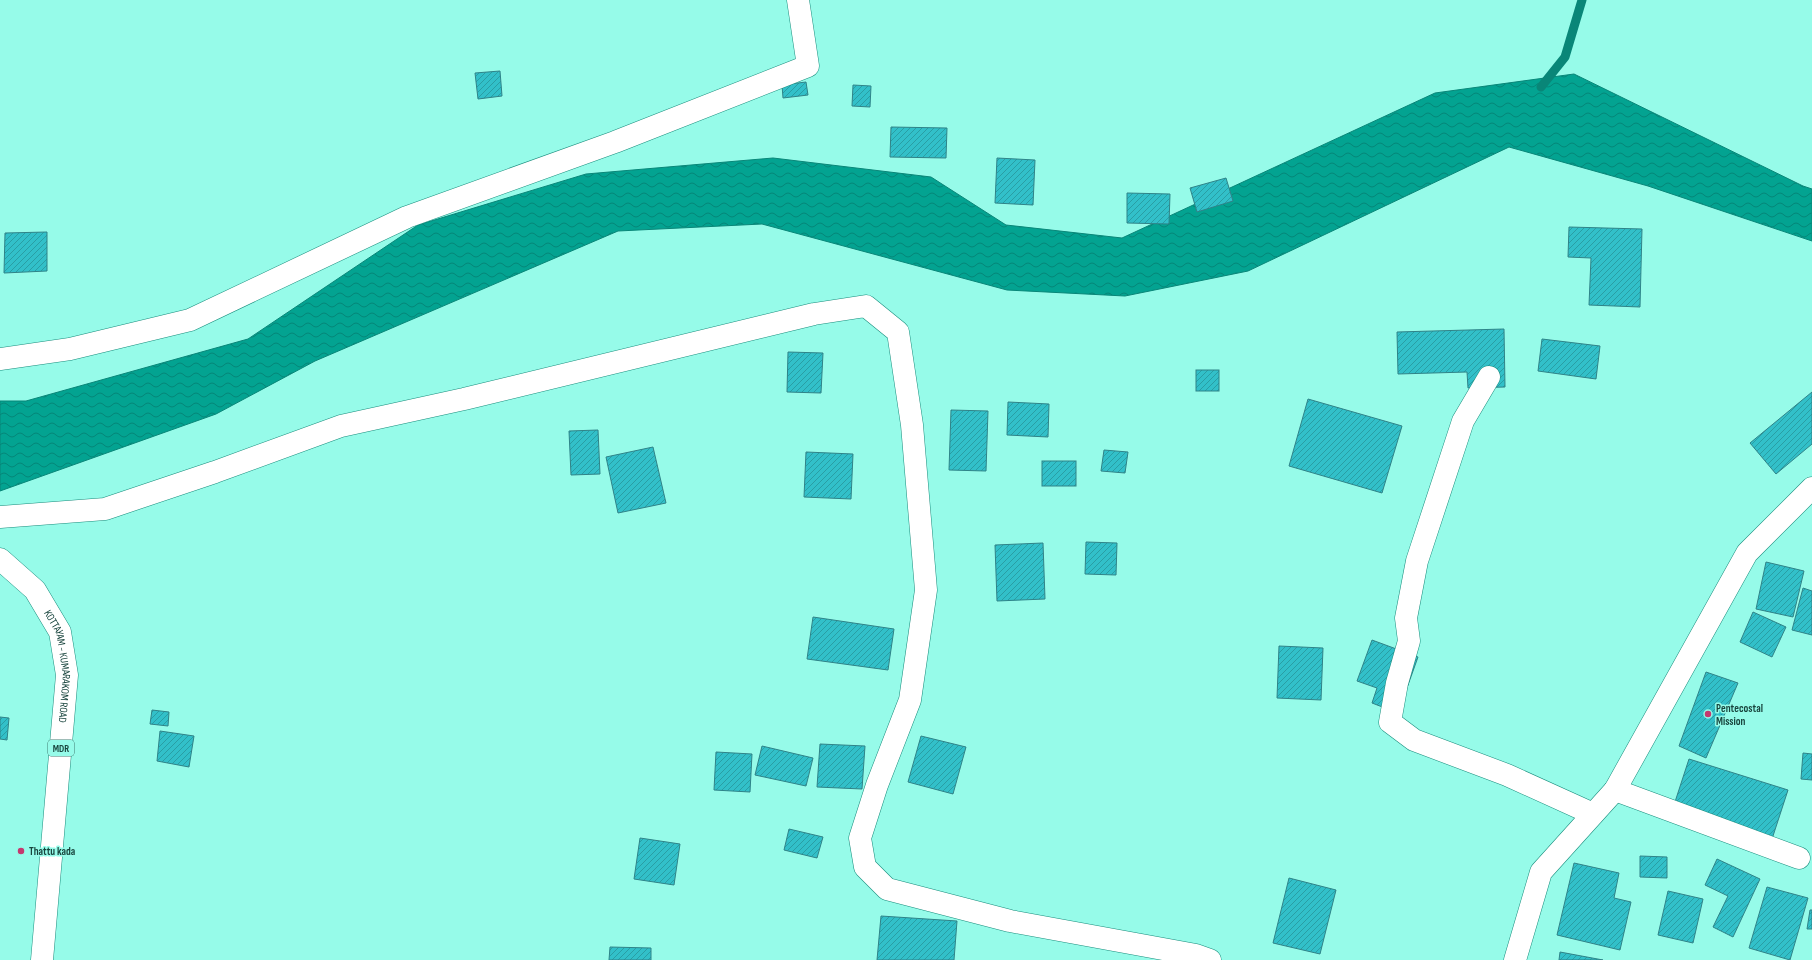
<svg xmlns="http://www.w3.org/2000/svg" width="1812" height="960" viewBox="0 0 1812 960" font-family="'Sofia Sans Condensed',sans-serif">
<defs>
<pattern id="water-waves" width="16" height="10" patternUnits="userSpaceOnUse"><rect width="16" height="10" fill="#03a391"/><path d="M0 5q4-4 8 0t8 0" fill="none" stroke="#048678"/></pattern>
<pattern id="building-hatch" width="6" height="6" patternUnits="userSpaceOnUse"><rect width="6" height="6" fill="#32c0c9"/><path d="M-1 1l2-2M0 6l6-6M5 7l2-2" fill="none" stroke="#299ea4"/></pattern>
</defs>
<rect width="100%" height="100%" fill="#96fbe9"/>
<polygon fill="url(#water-waves)" stroke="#098678" points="1574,74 1803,186 1812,189 1812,241 1648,186 1509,147 1248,271 1125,296 1007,290 762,224 618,231 315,361 216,414 0,491 0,401 26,401 248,339 418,225 586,174 773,158 931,177 1006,225 1122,238 1435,93"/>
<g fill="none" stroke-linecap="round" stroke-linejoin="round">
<polyline stroke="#098678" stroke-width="9" points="1541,87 1565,57 1582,0"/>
</g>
<g fill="url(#building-hatch)" stroke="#2f8388">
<polygon points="500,71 502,96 478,99 475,73"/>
<polygon points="806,82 808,95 783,98 782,85"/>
<polygon points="853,85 871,86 870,107 852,106"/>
<polygon points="891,127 947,128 946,158 890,157"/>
<polygon points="997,158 1035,160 1033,205 995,203"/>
<polygon points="1226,178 1233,201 1197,212 1190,188"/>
<polygon points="1127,193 1170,194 1169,224 1127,223"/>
<polygon points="1569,227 1642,229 1640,307 1589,305 1591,258 1568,257"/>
<polygon points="47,232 47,271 4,273 5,233"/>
<polygon points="1504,329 1505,387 1468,388 1467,372 1398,374 1397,332"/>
<polygon points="1542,339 1600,346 1596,379 1538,371"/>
<polygon points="788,352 823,353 821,393 787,392"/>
<rect x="1196" y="370" width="23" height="21"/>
<polygon points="1812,392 1812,444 1776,474 1750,443"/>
<polygon points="1308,399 1402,426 1382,493 1289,466"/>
<polygon points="1008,402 1049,404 1048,437 1007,435"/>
<polygon points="951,410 988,411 986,471 949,470"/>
<polygon points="598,430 600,474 571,475 569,431"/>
<polygon points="653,447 666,503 618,513 606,457"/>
<polygon points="1104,450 1128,452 1125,473 1101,471"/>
<polygon points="806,452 853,454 851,499 804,497"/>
<rect x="1042" y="461" width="34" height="25"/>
<polygon points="1086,542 1117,543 1116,575 1085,574"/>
<polygon points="1043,543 1045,599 997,601 995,545"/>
<polygon points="1766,562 1804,571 1793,617 1756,609"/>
<polygon points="1803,588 1812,591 1812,635 1792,630"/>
<polygon points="1753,612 1786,627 1772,657 1740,642"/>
<polygon points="813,617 894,629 888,670 807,659"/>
<polygon points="1372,640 1418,657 1398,713 1372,703 1377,688 1357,681"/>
<polygon points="1279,646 1323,648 1321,700 1277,698"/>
<polygon points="1706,672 1738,683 1706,758 1679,746"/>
<polygon points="152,710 169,712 168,726 150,724"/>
<polygon points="0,717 9,718 7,740 0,739"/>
<polygon points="160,731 194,736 189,767 157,761"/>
<polygon points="921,736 966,747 953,794 908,782"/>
<polygon points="820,744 865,746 862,789 817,787"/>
<polygon points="762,746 813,758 806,786 755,775"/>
<polygon points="716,752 752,754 750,792 714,790"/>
<polygon points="1803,753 1812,754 1812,780 1801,779"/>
<polygon points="1689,759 1788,790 1772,839 1673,808"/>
<polygon points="789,829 823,837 817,858 784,850"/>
<polygon points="640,838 680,844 674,885 634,879"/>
<polygon points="1640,856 1667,857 1667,878 1640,877"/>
<polygon points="1717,859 1760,879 1733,937 1713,927 1728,896 1705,885"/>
<polygon points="1574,863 1619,873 1614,898 1631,902 1620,950 1557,935"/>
<polygon points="1289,878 1336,890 1320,954 1273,943"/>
<polygon points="1767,887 1808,898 1790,960 1749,948"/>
<polygon points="1668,891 1703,899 1693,943 1658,935"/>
<polygon points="1810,910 1812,910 1812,929 1807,929"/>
<polygon points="881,916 957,921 954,960 877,960"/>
<polygon points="610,947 651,948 651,960 609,960"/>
<polygon points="1560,952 1603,960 1559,960"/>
</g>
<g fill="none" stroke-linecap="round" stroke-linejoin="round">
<g stroke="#198d7d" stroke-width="23">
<g id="minor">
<polyline points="0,359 70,349 190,320 407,217 615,142 808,66 798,0"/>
<polyline points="1489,377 1463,421 1417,561 1406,618 1409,641 1397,683 1390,722 1414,740 1507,775 1593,814"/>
<polyline points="0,517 105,509 215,472 341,426 464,399 814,314 866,306 898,332 912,425 926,590 910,700 877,785 860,838 865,867 887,889 1010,921 1196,955 1210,960"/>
<polyline points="1615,790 1799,858"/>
<polyline points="1515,960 1541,872 1615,790 1747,553 1812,488"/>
</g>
</g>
<g stroke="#198d7d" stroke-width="23">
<g id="major">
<path id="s1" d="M0 559 35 590 60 632 67 675 42 960"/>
</g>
</g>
<use href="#minor" stroke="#fff" stroke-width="22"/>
<use href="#major" stroke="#fff" stroke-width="22"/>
</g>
<g fill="#c4396f" stroke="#96fbe9" stroke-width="1.5">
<circle cx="1708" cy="714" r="4"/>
<circle cx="21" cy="851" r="4"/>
</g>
<g text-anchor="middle" stroke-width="3" stroke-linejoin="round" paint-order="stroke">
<rect fill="#96fbe9" stroke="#3e7b71" stroke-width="1" x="48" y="740" width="26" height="16" rx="3"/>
<g font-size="10" font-weight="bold" fill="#18443d">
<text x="61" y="752">MDR</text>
</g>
<g font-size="11" fill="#18443d" stroke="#96fbe9">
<text dy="4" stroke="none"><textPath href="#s1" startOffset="129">KOTTAYAM - KUMARAKOM ROAD</textPath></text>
</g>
<g font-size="11" font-weight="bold" fill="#18443d" stroke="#96fbe9" text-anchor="start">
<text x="1716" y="712">Pentecostal<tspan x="1716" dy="13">Mission</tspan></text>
<text x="29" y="855">Thattu kada</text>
</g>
</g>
</svg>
